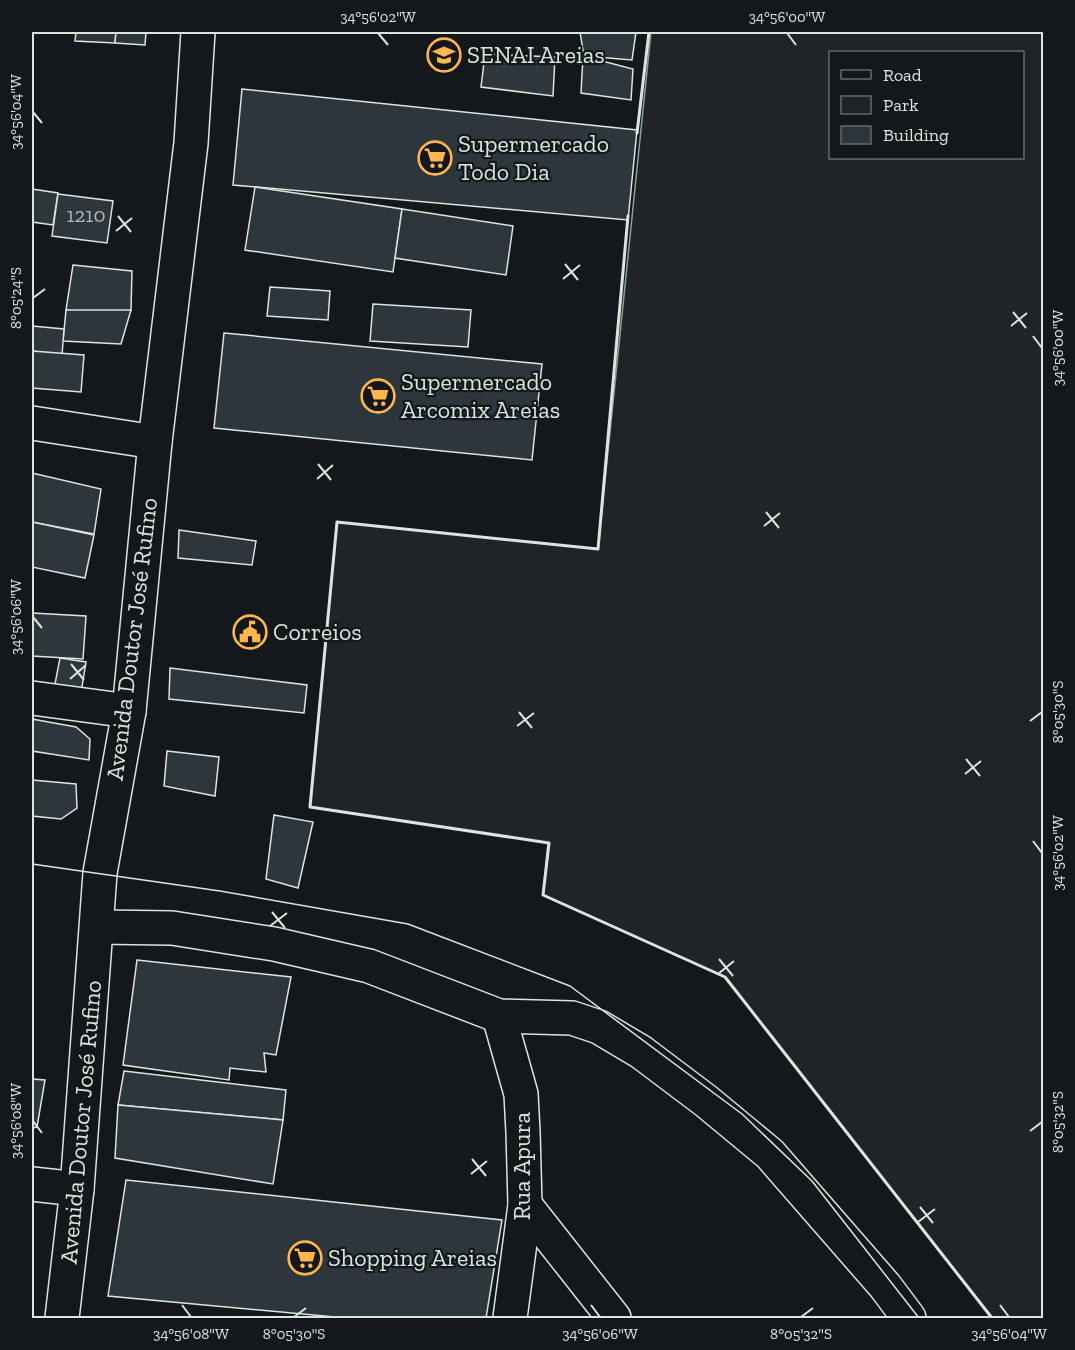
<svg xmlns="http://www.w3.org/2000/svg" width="1075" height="1350" viewBox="0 0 1075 1350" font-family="'Zilla Slab',serif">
<rect width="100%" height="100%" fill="#14181c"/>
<path fill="#202428" stroke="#939e99" stroke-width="1.5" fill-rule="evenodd" d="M651 32H1043V1318H992L725 977 543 895 548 843 310 807 337 522 598 549ZM830 52H1022V158H830Z"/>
<g fill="#2c363c" stroke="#d8e6dc" stroke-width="1.5">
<polygon points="76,32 116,32 115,43 75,41"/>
<polygon points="116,32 146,32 145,45 115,43"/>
<polygon points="580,32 636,32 632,60 584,56"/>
<polygon points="485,54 555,57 553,96 481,87"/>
<polygon points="583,56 633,69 631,100 581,93"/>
<polygon points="242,89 637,130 628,220 233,185"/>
<polygon points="255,187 402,209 393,272 245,250"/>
<polygon points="32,189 58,193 53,225 32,222"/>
<polygon points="58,194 113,201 107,243 52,236"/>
<polygon points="402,209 513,226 506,275 395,258"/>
<polygon points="73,265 132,271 131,310 114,317 66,310"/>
<polygon points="270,287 330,291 328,320 267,316"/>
<polygon points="373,304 471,310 468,347 370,341"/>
<polygon points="66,310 131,310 121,344 63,341"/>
<polygon points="32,326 64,329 62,355 32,351"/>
<polygon points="224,333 542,364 532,460 214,428"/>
<polygon points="32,351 84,355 81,392 32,388"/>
<polygon points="32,473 101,489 94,534 32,522"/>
<polygon points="32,522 94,535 85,578 32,567"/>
<polygon points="179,530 256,541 252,565 178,558"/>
<polygon points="32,613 86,616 83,659 32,656"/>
<polygon points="60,658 86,662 81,693 54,689"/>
<polygon points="170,668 307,685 304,713 169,699"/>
<polygon points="32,719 76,727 90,739 89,760 32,751"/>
<polygon points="167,751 219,757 215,796 164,786"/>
<polygon points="32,780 76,784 77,808 61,819 32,816"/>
<polygon points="274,815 313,822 298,888 266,879"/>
<polygon points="137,960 291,977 276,1055 264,1053 266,1072 230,1068 229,1080 123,1065"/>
<polygon points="124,1071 286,1090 283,1120 118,1105"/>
<polygon points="32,1079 45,1080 37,1127 32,1128"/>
<polygon points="118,1105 283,1120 273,1184 115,1158"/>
<polygon points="126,1180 502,1220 486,1318 346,1318 108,1296"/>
</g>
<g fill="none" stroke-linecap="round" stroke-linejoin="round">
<g stroke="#d8e6dc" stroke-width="36">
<g id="minor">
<polyline points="32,423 155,442"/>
<polyline points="32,698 129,711"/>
<polyline points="98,927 172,928 274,944 369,966 499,1016 572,1018 599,1027 641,1052 706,1101 770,1154 885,1286 909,1318"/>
<polyline points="499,1016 521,1094 523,1132 525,1205 510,1318"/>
<polyline points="32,1184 77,1189"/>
<polyline points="525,1205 614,1318"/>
</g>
</g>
<g stroke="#d8e6dc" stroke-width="36">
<polyline id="major" points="62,1318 77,1189 100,873 129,711 155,442 191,143 198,32"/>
</g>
<use href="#minor" stroke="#14181c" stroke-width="33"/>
<use href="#major" stroke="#14181c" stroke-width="33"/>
<polyline stroke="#d8e6dc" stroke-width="1.5" points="32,864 220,891 408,924 570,986 742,1114 812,1181 919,1318"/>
<g stroke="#d8e6dc" stroke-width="3">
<polyline points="637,133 649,32"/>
<polyline points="628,216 598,549 337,522 310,807 549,843 543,895 725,977 992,1318"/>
</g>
</g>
<path fill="none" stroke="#d8e6dc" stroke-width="2" d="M378 33 388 45M787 33 796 45M33 112 42 123M118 216 131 232M116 231 132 218M565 264 578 280M563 279 580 265M33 298 45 289M1013 312 1026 328M1011 326 1027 313M1033 336 1042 348M318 464 331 480M317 479 333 465M766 512 779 528M764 526 780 513M33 617 42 628M71 664 84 680M70 679 86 665M519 712 532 728M1030 721 1042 712M517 726 534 713M966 759 980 776M965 774 981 761M1033 841 1042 853M272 912 285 928M270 926 287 913M719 959 733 976M718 974 734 961M33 1121 42 1133M1030 1131 1042 1122M472 1159 486 1176M471 1174 487 1161M920 1207 933 1223M918 1222 935 1209M182 1305 191 1317M591 1305 600 1317M1000 1305 1009 1317M294 1317 306 1308M801 1317 813 1308"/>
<defs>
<g id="university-ring" transform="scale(1.725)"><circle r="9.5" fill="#14181c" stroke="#ffb74d" stroke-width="1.5"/><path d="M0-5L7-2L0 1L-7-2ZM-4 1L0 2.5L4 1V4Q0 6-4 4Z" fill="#ffb74d"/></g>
<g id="supermarket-ring" transform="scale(1.725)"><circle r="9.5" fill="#14181c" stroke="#ffb74d" stroke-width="1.5"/><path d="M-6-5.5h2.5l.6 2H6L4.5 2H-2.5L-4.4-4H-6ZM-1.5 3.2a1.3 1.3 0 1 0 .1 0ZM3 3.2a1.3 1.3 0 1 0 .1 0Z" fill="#ffb74d"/></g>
<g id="civic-ring" transform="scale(1.725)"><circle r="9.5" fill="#14181c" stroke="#ffb74d" stroke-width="1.5"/><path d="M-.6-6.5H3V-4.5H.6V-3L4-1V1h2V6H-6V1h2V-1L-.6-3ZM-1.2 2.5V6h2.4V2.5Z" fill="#ffb74d"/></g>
</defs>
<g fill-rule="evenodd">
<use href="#university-ring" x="444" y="55"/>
<use href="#supermarket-ring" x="435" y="158"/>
<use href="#supermarket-ring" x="378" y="396"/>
<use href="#civic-ring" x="250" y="632"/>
<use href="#supermarket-ring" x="305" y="1258"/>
</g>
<g text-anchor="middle" stroke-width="4.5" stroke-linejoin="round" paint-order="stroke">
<g font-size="21" fill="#adbab4">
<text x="86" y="222">1210</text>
</g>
<g font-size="24" fill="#d8e6dc" stroke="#14181c" text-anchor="start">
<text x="467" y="63">SENAI Areias</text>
<text x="458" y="152">Supermercado<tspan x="458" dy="28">Todo Dia</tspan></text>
<text x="401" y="390">Supermercado<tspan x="401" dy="28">Arcomix Areias</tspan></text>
<text x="273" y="640">Correios</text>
<text x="328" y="1266">Shopping Areias</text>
</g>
<g font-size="24" fill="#d8e6dc" stroke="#14181c">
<text transform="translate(132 639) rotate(-83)" y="8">Avenida Doutor José Rufino</text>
<text transform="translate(81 1122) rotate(-85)" y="8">Avenida Doutor José Rufino</text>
<text transform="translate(522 1166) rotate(-90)" y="8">Rua Apura</text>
</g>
</g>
<rect width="1075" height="1350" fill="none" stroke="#14181c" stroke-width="66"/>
<rect x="829" y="51" width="195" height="108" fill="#14181c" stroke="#626a69" stroke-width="1.5"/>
<rect x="841" y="70" width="30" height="9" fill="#14181c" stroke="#626a69" stroke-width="1.5"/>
<text x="883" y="81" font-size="18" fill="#d8e6dc">Road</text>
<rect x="841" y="96" width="30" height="18" fill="#202428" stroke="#626a69" stroke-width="1.5"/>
<text x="883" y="111" font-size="18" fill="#d8e6dc">Park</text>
<rect x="841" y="126" width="30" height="18" fill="#2c363c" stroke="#626a69" stroke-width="1.5"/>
<text x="883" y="141" font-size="18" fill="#d8e6dc">Building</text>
<rect x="33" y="33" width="1009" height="1284" fill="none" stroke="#d8e6dc" stroke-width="2"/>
<g font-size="15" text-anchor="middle" fill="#d8e6dc">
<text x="378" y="22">34°56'02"W</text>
<text x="787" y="22">34°56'00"W</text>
<text transform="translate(16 112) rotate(-90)" y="5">34°56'04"W</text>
<text transform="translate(16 298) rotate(-90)" y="5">8°05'24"S</text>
<text transform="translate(1058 348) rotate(-90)" y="5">34°56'00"W</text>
<text transform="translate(16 617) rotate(-90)" y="5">34°56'06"W</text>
<text transform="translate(1058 712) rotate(-90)" y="5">8°05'30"S</text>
<text transform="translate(1058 853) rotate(-90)" y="5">34°56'02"W</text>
<text transform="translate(16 1121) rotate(-90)" y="5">34°56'08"W</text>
<text transform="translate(1058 1122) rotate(-90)" y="5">8°05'32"S</text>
<text x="191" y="1339">34°56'08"W</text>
<text x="294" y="1339">8°05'30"S</text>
<text x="600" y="1339">34°56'06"W</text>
<text x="801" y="1339">8°05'32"S</text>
<text x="1009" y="1339">34°56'04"W</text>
</g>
</svg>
